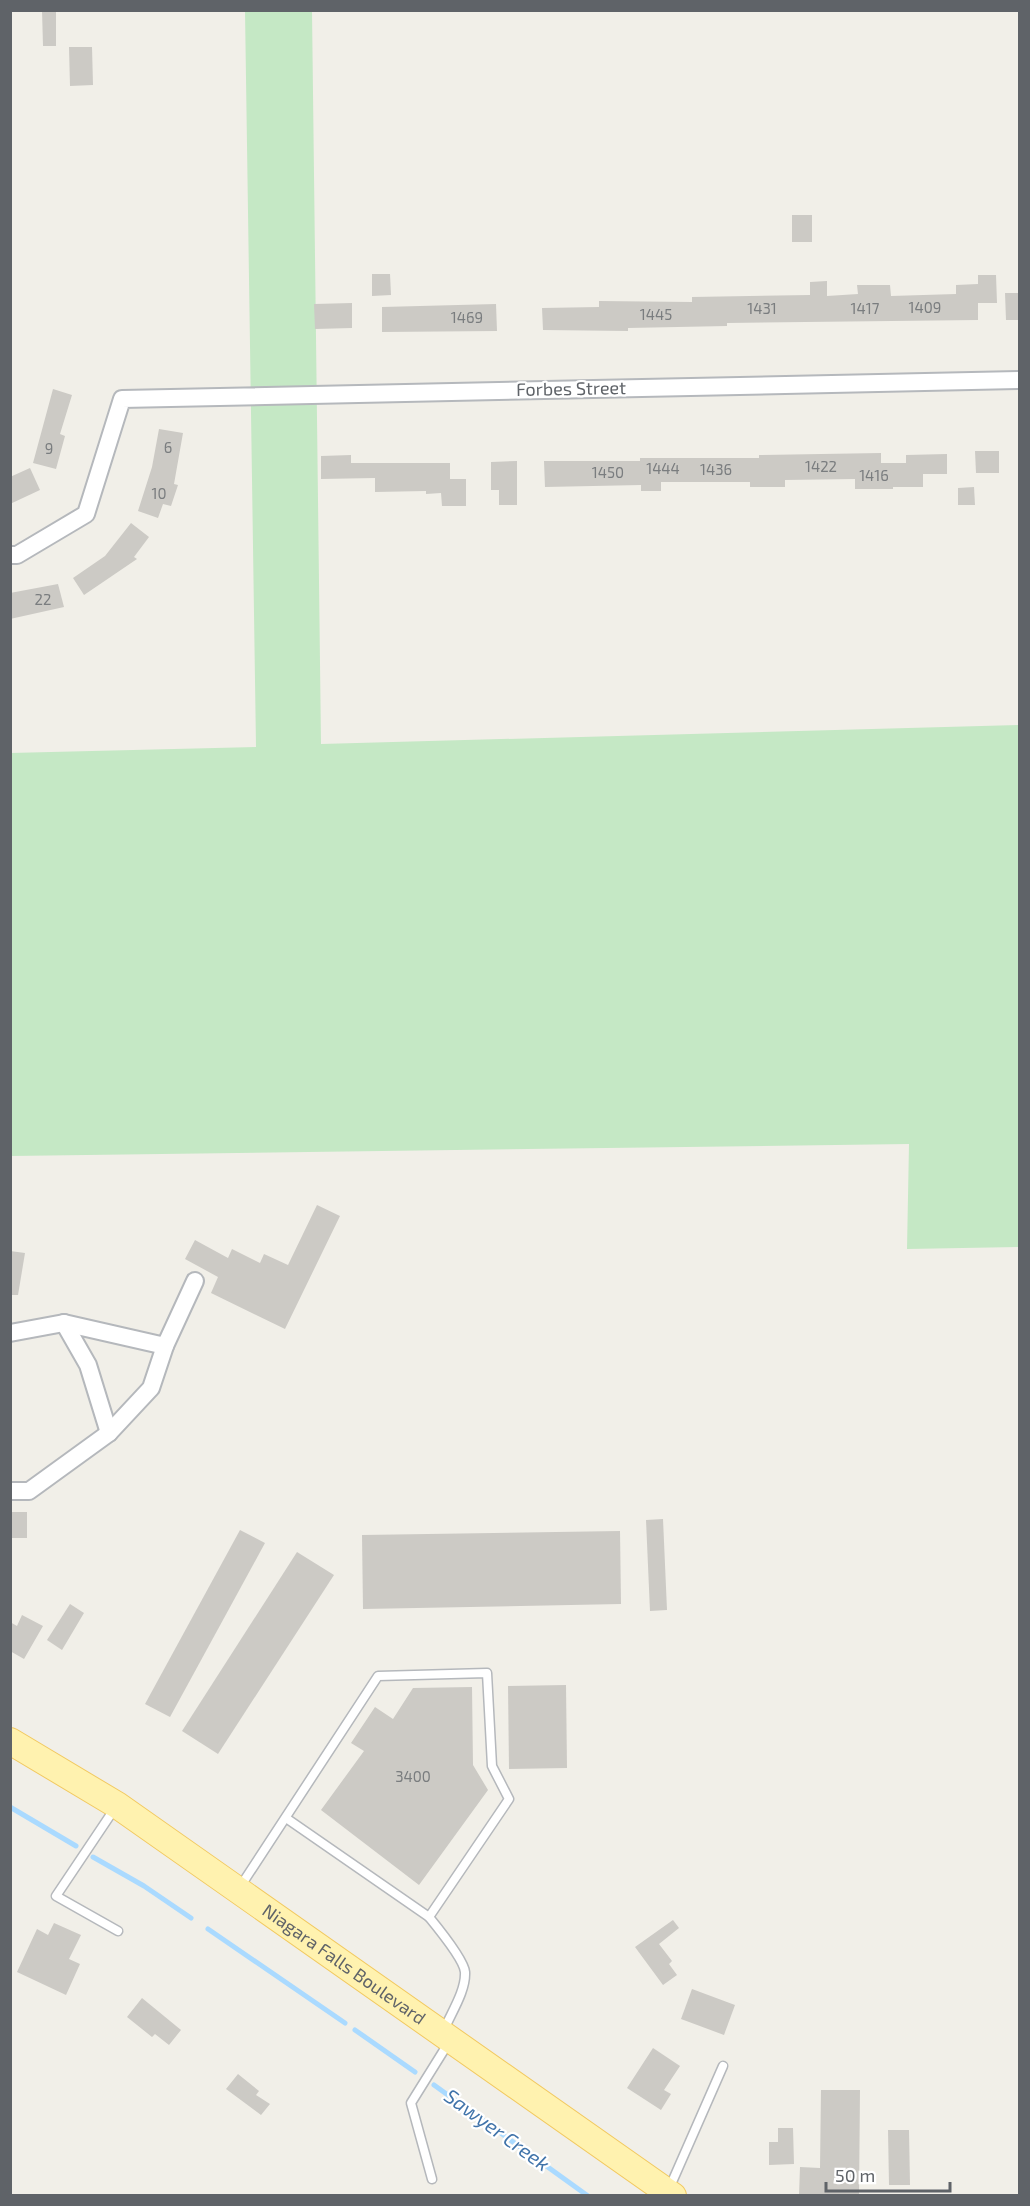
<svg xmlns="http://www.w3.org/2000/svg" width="1030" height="2206" viewBox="0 0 1030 2206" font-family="'Exo 2',sans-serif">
<rect width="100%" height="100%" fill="#f1efe8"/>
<polygon fill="#c5e8c5" points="245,11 312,11 321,744 1019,725 1019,1247 907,1249 909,1144 11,1156 10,753 256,747"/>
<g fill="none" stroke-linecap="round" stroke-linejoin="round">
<g stroke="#aadaff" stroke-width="5">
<polyline points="10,1807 76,1846"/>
<polyline points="93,1857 144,1886 191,1918"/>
<polyline points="208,1929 345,2023"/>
<polyline points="355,2030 415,2072"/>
<polyline points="434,2085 588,2196"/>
</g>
</g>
<g fill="#cccac5">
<polygon points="42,10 56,10 56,46 43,46"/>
<polygon points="69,47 92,47 93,85 70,86"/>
<rect x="792" y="215" width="20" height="27"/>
<polygon points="372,274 390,274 391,295 372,296"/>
<polygon points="978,275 996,275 997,303 978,303 978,320 727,323 727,326 628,328 628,331 543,330 542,308 599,307 599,301 692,302 692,297 810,295 810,282 827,281 827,296 858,294 857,285 890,285 891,296 956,294 956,285 978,284"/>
<polygon points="1005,293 1020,293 1020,320 1006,320"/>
<polygon points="352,303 352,328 315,329 314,304"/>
<polygon points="496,304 497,331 382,332 382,307"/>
<polygon points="53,389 72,395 60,434 65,436 56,469 33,463"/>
<polygon points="159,429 183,433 174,484 178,485 171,506 163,504 158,518 138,511 152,467"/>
<polygon points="975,451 999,451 999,473 976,473"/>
<polygon points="881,453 881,463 906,463 906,455 947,454 947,474 923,474 923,487 893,487 893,489 855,489 855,479 785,480 785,487 750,487 750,482 661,482 661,491 641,491 641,485 545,487 544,461 640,461 640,458 759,458 759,455"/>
<polygon points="351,455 351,463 450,463 450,479 466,479 466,506 442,506 441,493 426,494 426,491 375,492 375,478 321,479 321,456"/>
<polygon points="517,461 517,505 499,505 499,490 491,490 491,462"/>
<polygon points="30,468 40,490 10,504 10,477"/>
<polygon points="974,487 975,505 958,505 958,488"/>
<polygon points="131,523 149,537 134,557 137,559 84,595 73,578 105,556"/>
<polygon points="58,584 64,607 10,619 10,593"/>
<polygon points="317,1205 340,1216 285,1329 211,1293 218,1277 185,1259 195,1240 228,1258 232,1249 260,1263 264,1254 288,1265"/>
<polygon points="10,1251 25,1253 18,1295 10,1295"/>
<rect x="10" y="1512" width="17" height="26"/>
<polygon points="663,1519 667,1610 650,1611 646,1520"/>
<polygon points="240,1530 265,1543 170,1717 145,1704"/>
<polygon points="620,1531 621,1604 363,1609 362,1535"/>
<polygon points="297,1552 334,1575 218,1754 182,1731"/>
<polygon points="70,1604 84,1613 62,1650 47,1640"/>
<polygon points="22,1615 43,1626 24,1659 10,1651 10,1622 17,1626"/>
<polygon points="566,1685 567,1768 509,1769 508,1686"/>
<polygon points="472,1687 473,1765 488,1790 419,1885 321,1810 364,1751 351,1743 375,1707 393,1719 413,1688"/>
<polygon points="673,1920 679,1928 659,1944 672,1961 669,1964 677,1975 663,1985 635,1947"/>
<polygon points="54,1923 81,1935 69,1959 80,1964 66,1995 17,1972 37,1929 48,1935"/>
<polygon points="692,1989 735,2005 724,2035 681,2019"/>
<polygon points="142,1998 181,2030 169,2045 155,2034 152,2037 127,2017"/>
<polygon points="653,2048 680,2066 664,2090 671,2094 661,2110 627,2088"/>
<polygon points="238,2074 259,2091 256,2095 270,2104 261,2115 226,2089"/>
<polygon points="821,2090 860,2090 859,2196 799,2196 800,2167 820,2168"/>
<polygon points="778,2128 793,2128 794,2164 769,2165 769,2142 778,2142"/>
<polygon points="888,2130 909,2130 910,2185 889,2185"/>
</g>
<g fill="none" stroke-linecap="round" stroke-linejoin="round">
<g stroke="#b5b8bc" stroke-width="11">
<g id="service">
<polyline points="115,1808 56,1896 118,1931"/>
<polyline points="286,1818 429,1917"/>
<path d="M240 1887 378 1676 487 1673 492 1766 509 1799 429 1917C438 1928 464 1960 465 1972 466 1991 451 2013 444 2030"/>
<polyline points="432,2179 411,2103 449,2042"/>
<polyline points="669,2189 723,2066"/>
</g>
</g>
<g stroke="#b5b8bc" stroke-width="20">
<g id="minor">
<polyline points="10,555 17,555 86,514 122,399 1020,380"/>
<polyline points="64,1323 88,1365 109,1433"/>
<polyline points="10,1333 64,1323 165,1346 195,1281"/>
<polyline points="10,1491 29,1491 109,1433 151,1388 165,1346"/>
</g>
</g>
<g stroke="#f2c960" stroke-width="28">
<g id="primary">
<path id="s1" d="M10 1741 117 1805 673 2196"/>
</g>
</g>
<use href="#service" stroke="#fff" stroke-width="8"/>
<use href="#minor" stroke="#fff" stroke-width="16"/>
<use href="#primary" stroke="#fff2af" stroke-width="26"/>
</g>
<g text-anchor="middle" stroke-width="4.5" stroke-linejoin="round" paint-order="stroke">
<g font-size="15" fill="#7a7d7f">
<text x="925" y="313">1409</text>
<text x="762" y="314">1431</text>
<text x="865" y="314">1417</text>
<text x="656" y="320">1445</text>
<text x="467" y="323">1469</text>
<text x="168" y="453">6</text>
<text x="49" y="454">9</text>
<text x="821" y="472">1422</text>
<text x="663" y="474">1444</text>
<text x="716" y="475">1436</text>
<text x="608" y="478">1450</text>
<text x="874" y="481">1416</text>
<text x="159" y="499">10</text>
<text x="43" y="605">22</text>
<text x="413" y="1782">3400</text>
</g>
<g font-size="18" fill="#5f6368" stroke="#fff">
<text transform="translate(571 389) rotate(-1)" y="6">Forbes Street</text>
<text dy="6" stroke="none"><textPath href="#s1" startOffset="402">Niagara Falls Boulevard</textPath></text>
</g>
<g font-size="20" font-style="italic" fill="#4174aa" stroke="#fff">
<text transform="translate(497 2130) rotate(36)" y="7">Sawyer Creek</text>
</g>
</g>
<rect width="1030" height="2206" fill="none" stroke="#5f6368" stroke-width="24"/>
<path d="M826 2182v9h124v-9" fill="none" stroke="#5f6368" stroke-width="3"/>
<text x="835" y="2182" font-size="18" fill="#5f6368" stroke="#ffffff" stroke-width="4.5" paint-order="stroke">50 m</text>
</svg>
